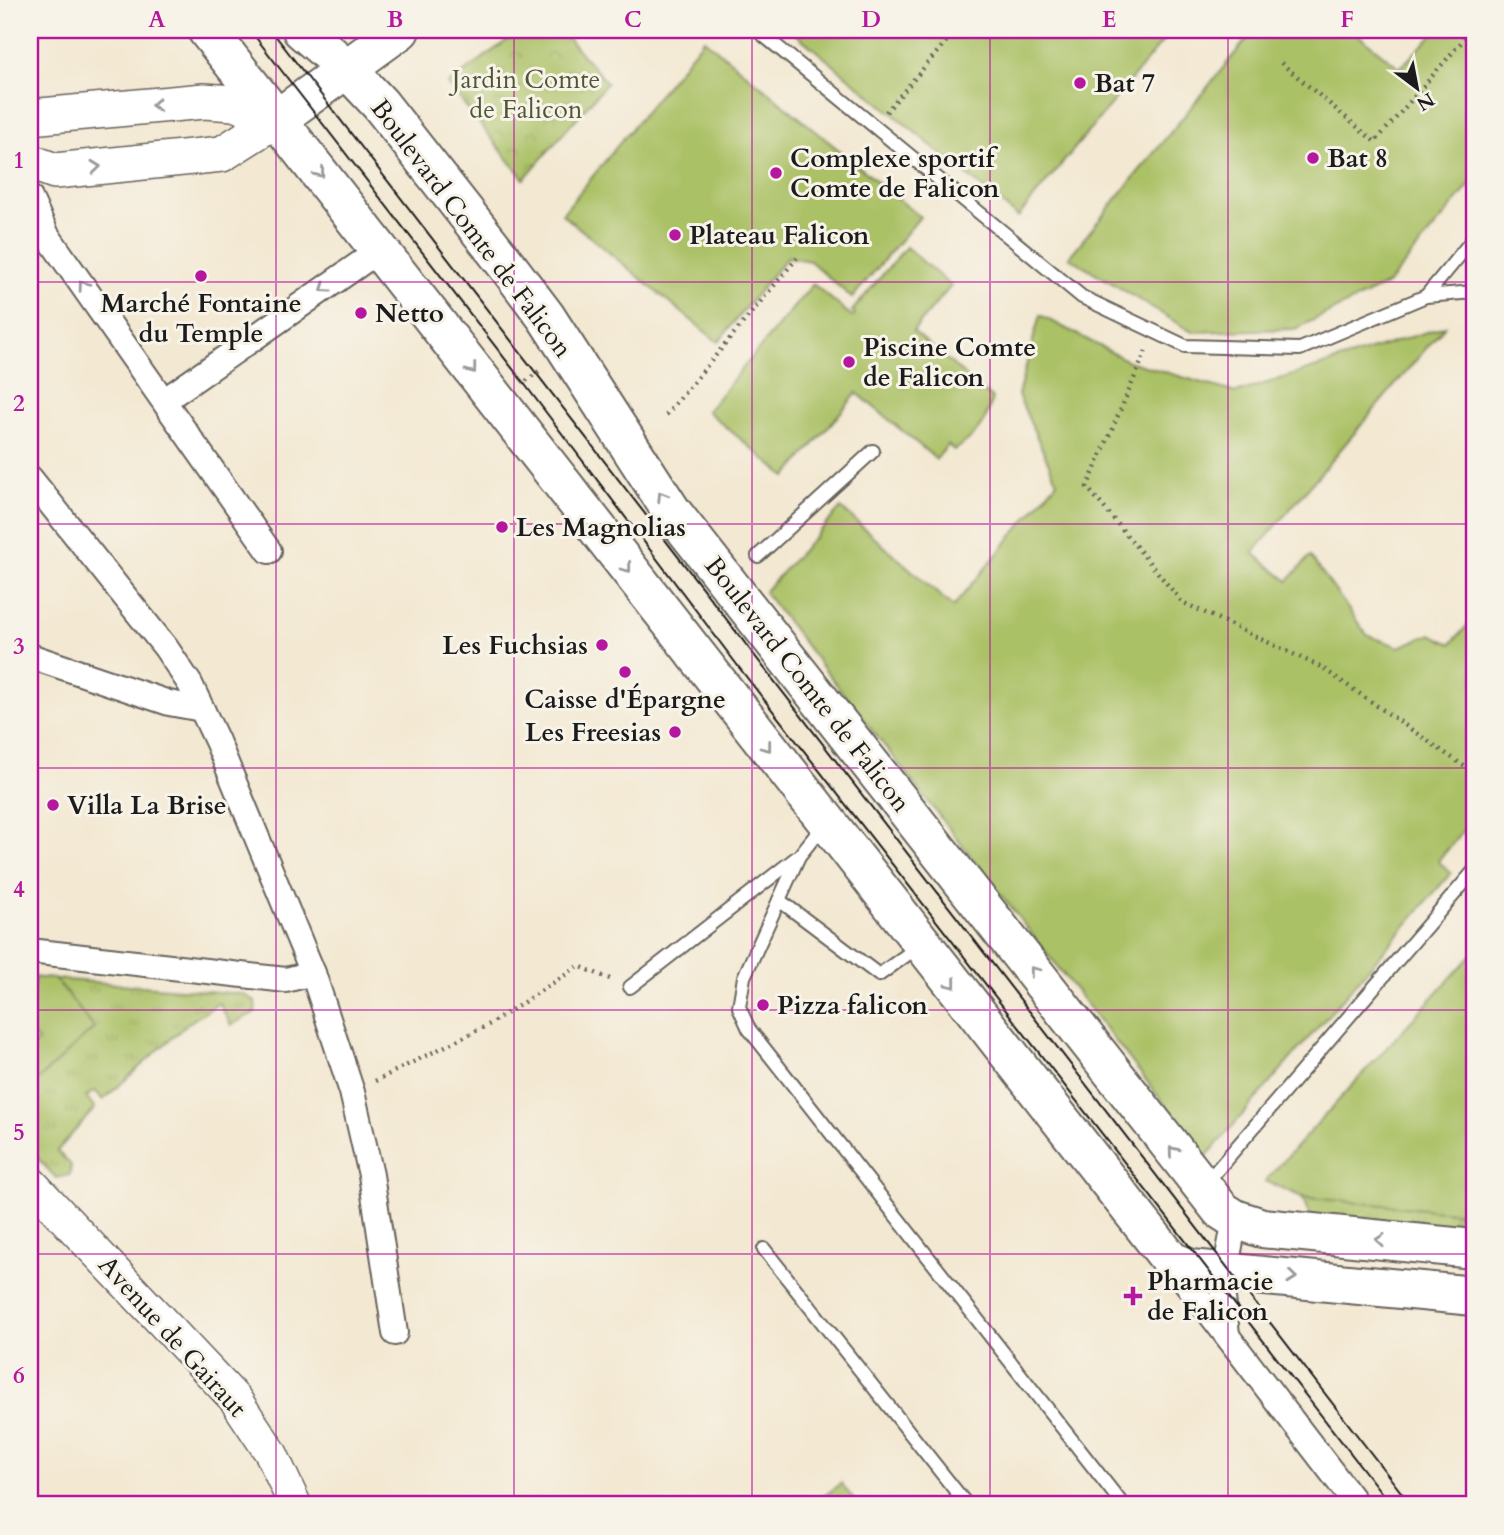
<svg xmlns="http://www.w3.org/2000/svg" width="1504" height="1535" viewBox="0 0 1504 1535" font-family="Cardo,serif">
<defs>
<pattern id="grass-tufts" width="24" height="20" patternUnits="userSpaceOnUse" patternTransform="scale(1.75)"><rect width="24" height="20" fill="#abc166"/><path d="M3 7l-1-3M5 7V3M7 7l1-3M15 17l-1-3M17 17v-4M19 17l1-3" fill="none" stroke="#93a558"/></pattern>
<pattern id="park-crowns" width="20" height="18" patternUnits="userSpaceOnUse" patternTransform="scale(1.75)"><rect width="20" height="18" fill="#abc166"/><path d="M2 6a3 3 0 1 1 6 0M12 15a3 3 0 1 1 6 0" fill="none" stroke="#93a558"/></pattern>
</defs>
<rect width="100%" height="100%" fill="#f7f3e8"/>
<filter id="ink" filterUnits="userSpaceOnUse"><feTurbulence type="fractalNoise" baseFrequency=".0143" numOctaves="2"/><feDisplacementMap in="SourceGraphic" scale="14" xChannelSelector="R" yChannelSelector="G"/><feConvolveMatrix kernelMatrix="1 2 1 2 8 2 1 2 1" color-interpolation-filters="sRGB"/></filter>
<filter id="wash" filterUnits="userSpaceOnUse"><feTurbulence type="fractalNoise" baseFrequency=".00686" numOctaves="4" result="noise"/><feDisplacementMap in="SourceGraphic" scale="28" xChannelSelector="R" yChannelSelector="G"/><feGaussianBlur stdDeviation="1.57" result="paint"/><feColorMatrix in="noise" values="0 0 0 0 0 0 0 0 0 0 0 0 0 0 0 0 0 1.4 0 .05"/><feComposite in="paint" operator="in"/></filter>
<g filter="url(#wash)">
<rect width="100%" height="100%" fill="#f3e8d2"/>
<g fill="url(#grass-tufts)" stroke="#646e41" stroke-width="2">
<polygon points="55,979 243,994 255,1001 256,1012 231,1025 219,1003 187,1024 103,1100 95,1091 86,1097 95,1108 57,1151 71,1165 70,1175 56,1178 30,1150 30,1087 94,1028"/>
<polygon points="1302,1197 1474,1214 1474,1233 1310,1216"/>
</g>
<polygon fill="url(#park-crowns)" stroke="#646e41" stroke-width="2" points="521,30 561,30 607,83 524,179 448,84"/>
<g fill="#abc166" stroke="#646e41" stroke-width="2">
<polygon points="791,30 1172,30 1018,217"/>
<polygon points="1254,30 1352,30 1400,68 1437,30 1474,30 1474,180 1388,284 1295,329 1192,332 1069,257"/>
<polygon points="704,39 920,217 852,298 810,261 787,257 718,342 562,214"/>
<path d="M906 247 951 286 913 331 992 398C987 422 976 437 954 450L948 445 936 459 857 393 786 477 707 411 813 284 853 317 855 314 852 311Z"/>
<polygon points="1040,315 1128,361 1236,393 1445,326 1253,553 1288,581 1310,556 1367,635 1399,647 1431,634 1451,644 1474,618 1474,818 1438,861 1451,873 1206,1157 764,592 841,508 953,607 1057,482 1018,395"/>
<polygon points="1474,952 1474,1214 1302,1197 1265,1181"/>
<polygon points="30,977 55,979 94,1028 30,1087 30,1048 38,1041 30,1032 34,978"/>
<polygon points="841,1483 858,1505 813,1505"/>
</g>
</g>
<g filter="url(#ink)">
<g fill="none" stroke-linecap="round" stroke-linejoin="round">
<g stroke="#67635c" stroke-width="16">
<g id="service">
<polyline points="757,30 1082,297 1185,346 1300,349 1426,296"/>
<polyline points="1474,238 1426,296 1474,292"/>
<polyline points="758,556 873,451"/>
<polyline points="823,826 799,856 744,977 739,1007 749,1029 1123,1505"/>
<polyline points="779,900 879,975 919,946"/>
<polyline points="630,987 796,858"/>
<polyline points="1205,1184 1474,871"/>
<polyline points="764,1249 967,1505"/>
</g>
</g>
<g stroke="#67635c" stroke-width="28">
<g id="minor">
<polyline points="30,198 47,235 269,551"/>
<polyline points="165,400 381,249"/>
<polyline points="30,478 166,648 190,684 217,741 313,973 352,1092 371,1175 395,1333"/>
<polyline points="30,656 169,703 202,709"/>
<polyline points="30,951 286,980 313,973"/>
<polyline points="1172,1264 1357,1505"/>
<polyline points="1227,1334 1222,1289 1235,1219"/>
</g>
</g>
<g stroke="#67635c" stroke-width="35">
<polyline id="tertiary" points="30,1182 235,1399 271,1453 295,1505"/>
</g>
<g stroke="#67635c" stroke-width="38">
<g id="secondary">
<polyline points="30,117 204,101 234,103 277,119"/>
<polyline points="30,162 55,171 222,154 277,119"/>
</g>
</g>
<g stroke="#67635c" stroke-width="42">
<g id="primary">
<polyline points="207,30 1171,1261 1191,1269 1474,1296"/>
<polyline points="302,30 347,69 380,104 509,268 546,317 672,512 1221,1210 1235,1219 1262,1228 1474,1249"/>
<polyline points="277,119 400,30"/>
</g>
</g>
<g stroke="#67635c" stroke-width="4.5" stroke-dasharray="2 5" stroke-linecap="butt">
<polyline points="1281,63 1375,142 1472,30"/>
<polyline points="886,112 956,30"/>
<polyline points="1146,351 1087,487 1182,602 1321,667 1474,773"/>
<polyline points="526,381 542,369"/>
<polyline points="666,415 797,258"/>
<polyline points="375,1081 490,1024 579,966 610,979"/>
</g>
<use href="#service" stroke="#fff" stroke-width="12"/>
<use href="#minor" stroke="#fff" stroke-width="24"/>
<use href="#tertiary" stroke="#fff" stroke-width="32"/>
<use href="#secondary" stroke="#fff" stroke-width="35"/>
<use href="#primary" stroke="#fff" stroke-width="38"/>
<g stroke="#1c1c1c" stroke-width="2">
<polyline points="250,30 523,382 741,670 1391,1505"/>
<polyline points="271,30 1411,1505"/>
</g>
</g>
<defs><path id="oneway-chevron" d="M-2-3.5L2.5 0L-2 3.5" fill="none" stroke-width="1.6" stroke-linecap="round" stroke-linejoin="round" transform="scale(1.75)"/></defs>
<g stroke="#999">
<use href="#oneway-chevron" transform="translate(156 105) rotate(176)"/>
<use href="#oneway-chevron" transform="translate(96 167) rotate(-6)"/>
<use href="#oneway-chevron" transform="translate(320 173) rotate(51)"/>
<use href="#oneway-chevron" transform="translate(83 285) rotate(-126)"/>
<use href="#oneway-chevron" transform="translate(325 288) rotate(145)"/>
<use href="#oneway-chevron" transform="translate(472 369) rotate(53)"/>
<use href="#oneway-chevron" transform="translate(662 496) rotate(-122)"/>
<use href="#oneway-chevron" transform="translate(627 568) rotate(52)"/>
<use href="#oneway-chevron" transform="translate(767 747) rotate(52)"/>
<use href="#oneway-chevron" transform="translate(1034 971) rotate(-128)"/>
<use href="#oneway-chevron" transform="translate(952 984) rotate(52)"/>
<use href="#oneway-chevron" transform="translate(1173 1151) rotate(-129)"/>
<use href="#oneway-chevron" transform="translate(1380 1240) rotate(-175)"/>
<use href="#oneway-chevron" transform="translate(1292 1277) rotate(6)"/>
</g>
</g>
<path fill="none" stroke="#b5179e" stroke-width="2" stroke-opacity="0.55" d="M276 30V1505M514 30V1505M752 30V1505M990 30V1505M1228 30V1505M30 282H1474M30 524H1474M30 768H1474M30 1010H1474M30 1254H1474"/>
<g fill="#b5179e" stroke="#f7f3e8" stroke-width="2.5">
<circle cx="1080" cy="83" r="7"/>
<circle cx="1313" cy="158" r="7"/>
<circle cx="776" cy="173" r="7"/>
<circle cx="675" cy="235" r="7"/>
<circle cx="201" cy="276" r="7"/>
<circle cx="361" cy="313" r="7"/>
<circle cx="849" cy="362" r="7"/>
<circle cx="502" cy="527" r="7"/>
<circle cx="602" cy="645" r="7"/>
<circle cx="625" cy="672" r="7"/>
<circle cx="675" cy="732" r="7"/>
<circle cx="53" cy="805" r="7"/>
<circle cx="763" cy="1005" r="7"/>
<path d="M1129.5 1285.5h7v7h7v7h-7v7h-7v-7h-7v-7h7z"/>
</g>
<g text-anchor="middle" stroke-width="6" stroke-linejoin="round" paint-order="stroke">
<g font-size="26" fill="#4e5636" stroke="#f7f3e8">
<text x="526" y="88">Jardin Comte<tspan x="526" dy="30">de Falicon</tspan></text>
</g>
<g font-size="26" font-weight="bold" fill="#1c1c1c" stroke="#f7f3e8" text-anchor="start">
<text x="1094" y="92">Bat 7</text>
<text x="790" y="167">Complexe sportif<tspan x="790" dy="30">Comte de Falicon</tspan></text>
<text x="1327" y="167">Bat 8</text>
<text x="689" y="244">Plateau Falicon</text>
<text x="201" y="312" text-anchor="middle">Marché Fontaine<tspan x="201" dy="30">du Temple</tspan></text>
<text x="375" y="322">Netto</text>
<text x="863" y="356">Piscine Comte<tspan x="863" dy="30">de Falicon</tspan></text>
<text x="516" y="536">Les Magnolias</text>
<text x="588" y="654" text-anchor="end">Les Fuchsias</text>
<text x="625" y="708" text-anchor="middle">Caisse d'Épargne</text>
<text x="661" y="741" text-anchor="end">Les Freesias</text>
<text x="67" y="814">Villa La Brise</text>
<text x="777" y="1014">Pizza falicon</text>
<text x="1147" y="1290">Pharmacie<tspan x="1147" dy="30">de Falicon</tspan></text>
</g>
<g font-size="26" fill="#1c1c1c" stroke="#f7f3e8">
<text transform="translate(472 228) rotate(53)" y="9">Boulevard Comte de Falicon</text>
<text transform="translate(808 684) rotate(52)" y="9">Boulevard Comte de Falicon</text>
<text transform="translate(173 1336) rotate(48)" y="9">Avenue de Gairaut</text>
</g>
</g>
<rect width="1504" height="1535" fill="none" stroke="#f7f3e8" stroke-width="77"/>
<g transform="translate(1417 88) rotate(148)" stroke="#f7f3e8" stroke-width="5" paint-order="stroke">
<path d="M0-5L12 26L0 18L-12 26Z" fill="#1c1c1c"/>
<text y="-10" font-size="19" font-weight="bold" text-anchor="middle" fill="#1c1c1c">N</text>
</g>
<rect x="38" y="38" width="1428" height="1458" fill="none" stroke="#b5179e" stroke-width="2.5"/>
<g font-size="23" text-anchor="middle" font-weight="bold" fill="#b5179e">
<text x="157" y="27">A</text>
<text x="395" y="27">B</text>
<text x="633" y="27">C</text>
<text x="871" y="27">D</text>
<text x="1109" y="27">E</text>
<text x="1347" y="27">F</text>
<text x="19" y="168">1</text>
<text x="19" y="411">2</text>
<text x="19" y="654">3</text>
<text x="19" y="897">4</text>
<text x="19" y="1140">5</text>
<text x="19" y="1383">6</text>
</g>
</svg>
